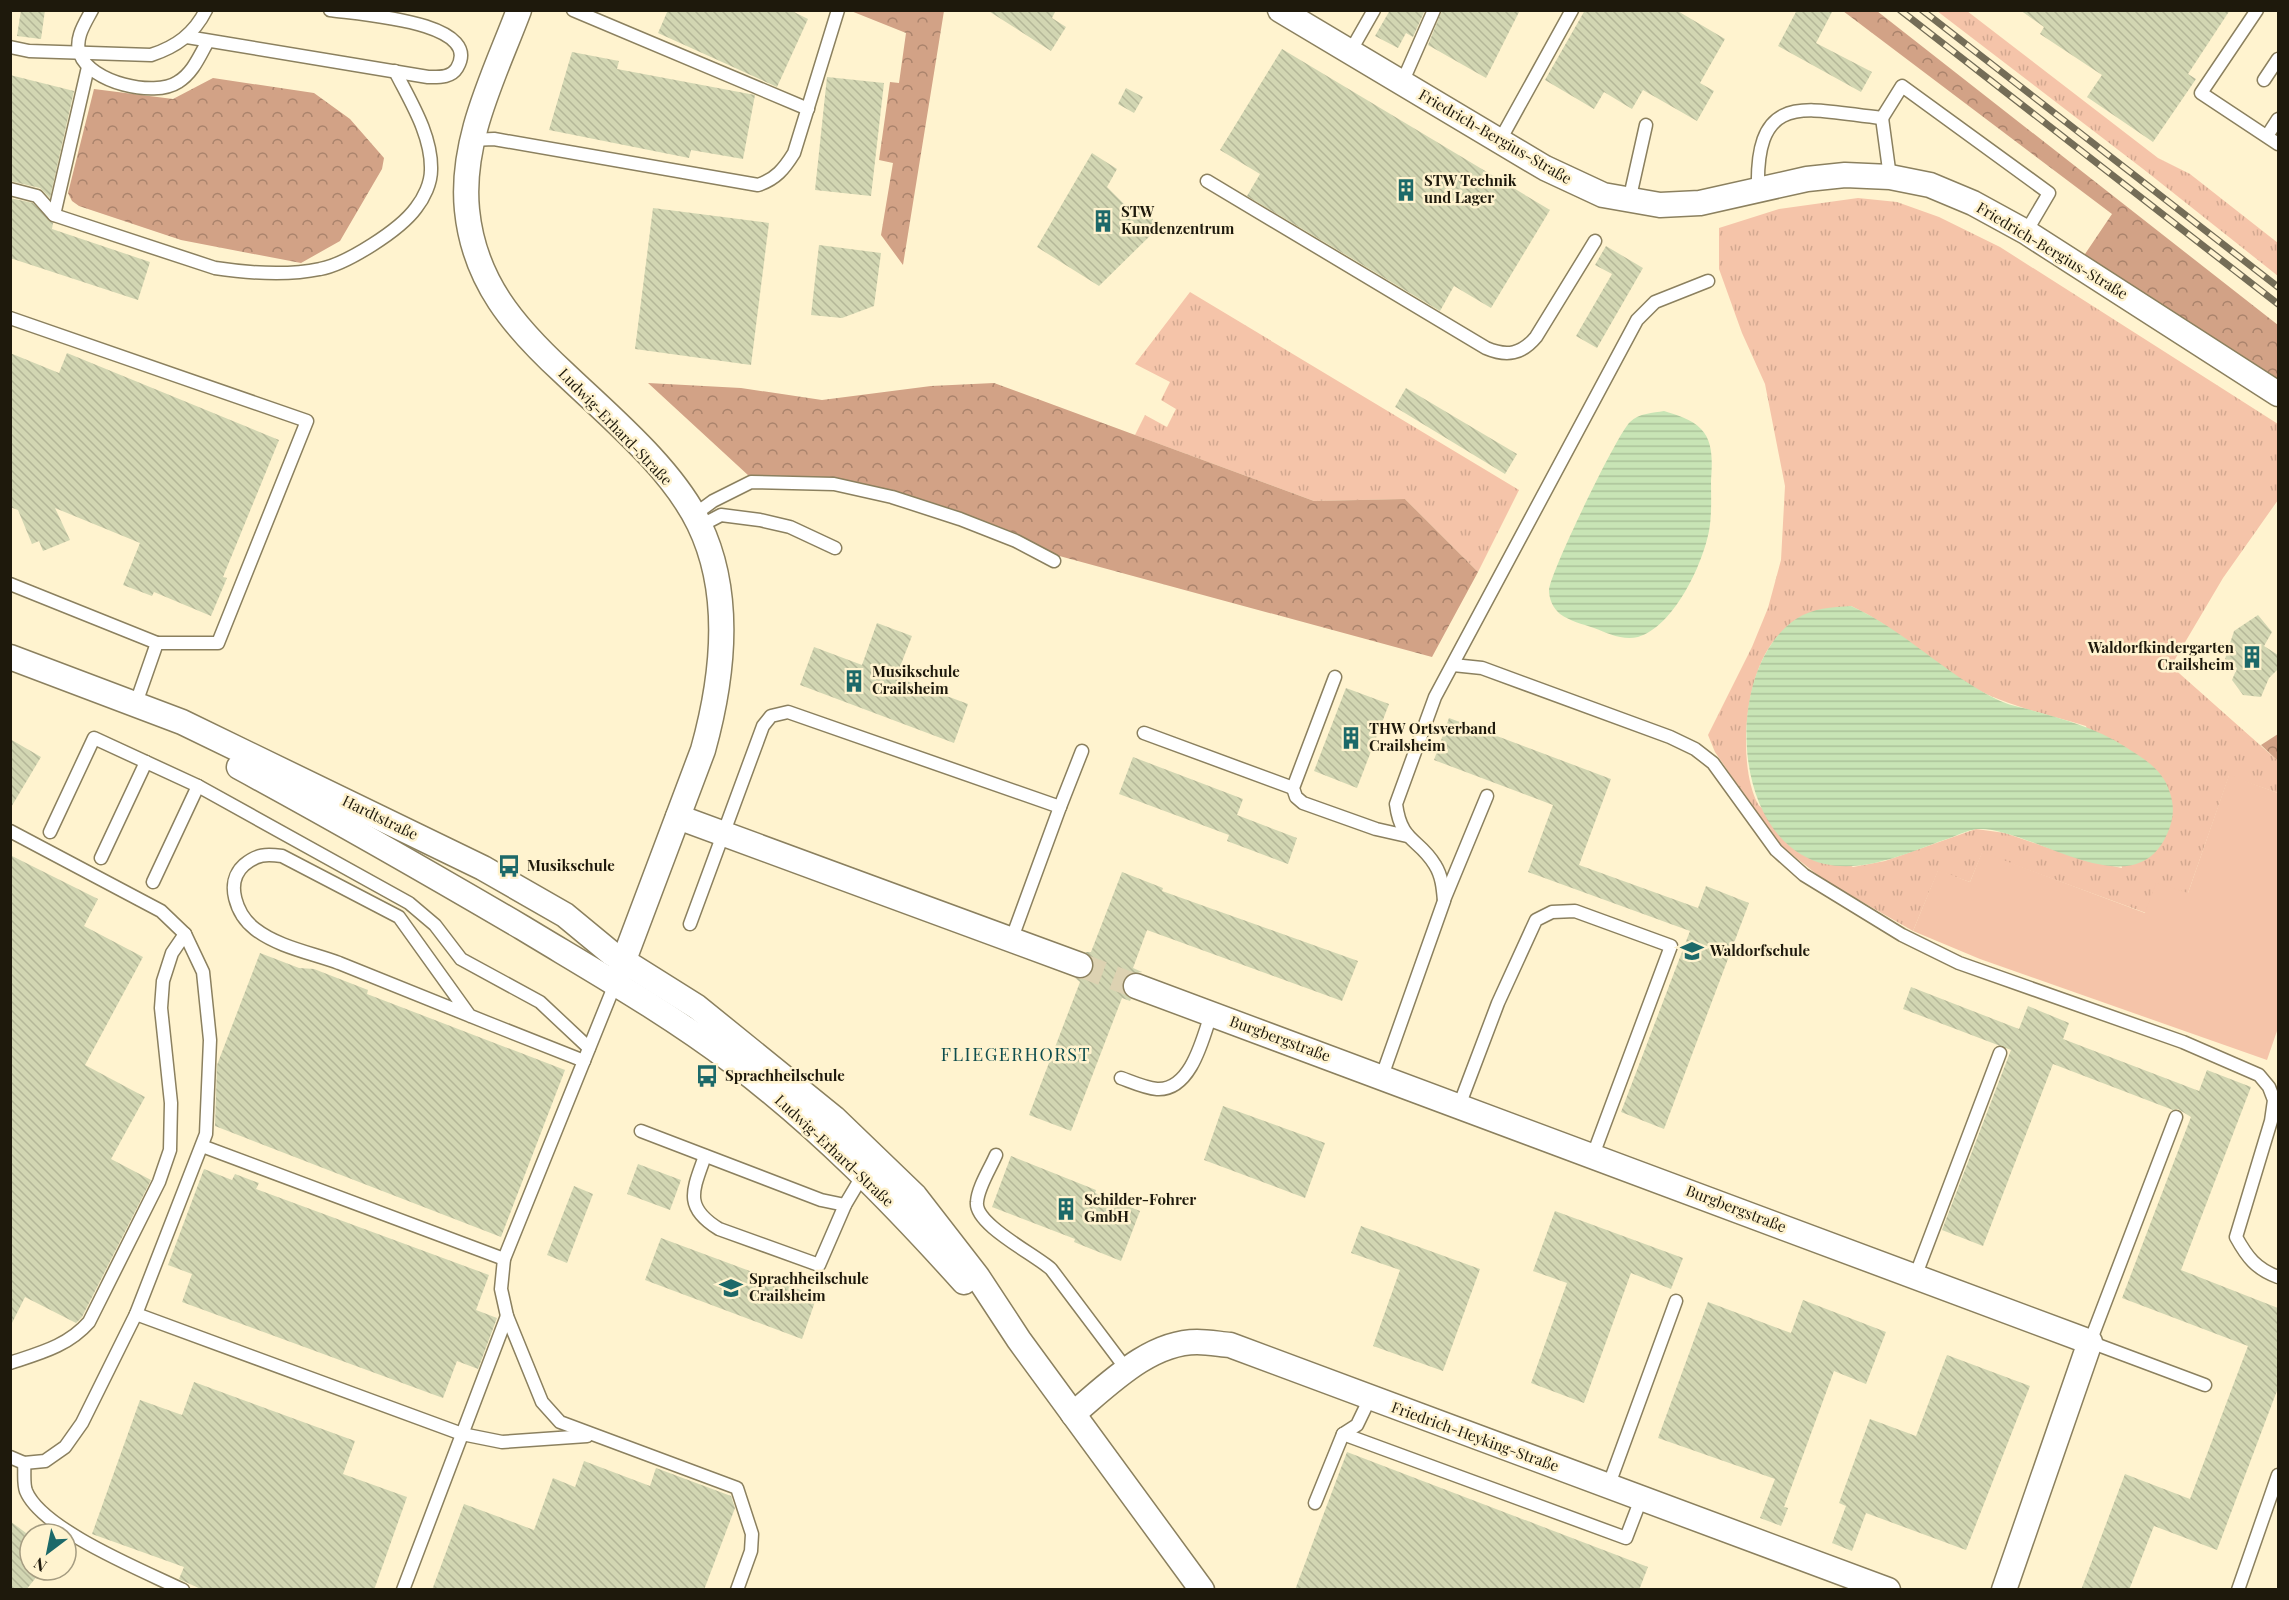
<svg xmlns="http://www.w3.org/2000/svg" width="2289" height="1600" viewBox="0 0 2289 1600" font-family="'Playfair Display',serif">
<defs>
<pattern id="grass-tufts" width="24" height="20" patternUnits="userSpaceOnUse" patternTransform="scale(1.5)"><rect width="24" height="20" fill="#f5c4a9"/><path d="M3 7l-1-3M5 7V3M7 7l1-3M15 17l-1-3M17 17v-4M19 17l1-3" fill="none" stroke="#d2a890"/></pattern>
<pattern id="forest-crowns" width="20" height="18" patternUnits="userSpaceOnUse" patternTransform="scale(1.5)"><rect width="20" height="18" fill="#d2a286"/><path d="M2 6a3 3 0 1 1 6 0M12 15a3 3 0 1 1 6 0" fill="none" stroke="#aa836c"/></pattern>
<pattern id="water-rules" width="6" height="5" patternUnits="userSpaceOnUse" patternTransform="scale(1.5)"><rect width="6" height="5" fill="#c8e4b5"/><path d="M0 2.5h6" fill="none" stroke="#abc39a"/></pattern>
<pattern id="building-back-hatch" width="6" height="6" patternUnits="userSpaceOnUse" patternTransform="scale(1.5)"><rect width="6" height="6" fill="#d2d6b2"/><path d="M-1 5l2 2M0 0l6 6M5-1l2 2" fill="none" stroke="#b4b798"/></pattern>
</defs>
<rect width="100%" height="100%" fill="#fff3cf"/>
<g fill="url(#grass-tufts)" fill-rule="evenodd">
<polygon points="1937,11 1967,11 2158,158 2190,174 2278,243 2278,276 2147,172"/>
<path d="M1858 198 1897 202 1939 217 2000 247 2278 424V500L2223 578 2171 666 2278 761V793L2229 776 2188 893 2146 913 1982 853 1970 882 1938 871 1913 931 1824 880 1776 842 1715 752 1708 735 1752 647 1768 608 1781 560 1785 486 1765 384 1742 333 1719 269V228L1779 209ZM1851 606C1895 626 1925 659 1965 683 2003 705 2045 714 2086 726L2122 868 2087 861 2005 833 1976 829 1885 861 1853 867C1840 858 1762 812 1758 804 1736 763 1745 668 1779 635 1788 627 1837 612 1851 606Z"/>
<polygon points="1190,292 1519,490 1478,572 1405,499 1314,501 1135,435 1145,415 1167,427 1176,409 1161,400 1170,382 1135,364"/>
</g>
<g fill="url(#forest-crowns)">
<polygon points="851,11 944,11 903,265 881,235 893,163 879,160 890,82 899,83 906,33"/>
<polygon points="1843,11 1877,11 2278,325 2278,386 2083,257 2112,214"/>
<polygon points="213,78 314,93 350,119 384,158 382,169 340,241 301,263 181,240 79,206 72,201 68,193 94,89 173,99"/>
<polygon points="648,383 741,388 822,400 931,386 994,383 1314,501 1405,499 1478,572 1432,657 1052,554 958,513 890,490 832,478 749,476"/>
<polygon points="2278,734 2278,761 2261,745"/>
</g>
<polygon fill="#f5c4a9" points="2229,775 2278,793 2278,1028 2267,1060 1980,959 1913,931 1938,870 1970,882 1982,852 2145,913 2156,883 2188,893"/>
<g fill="url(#water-rules)">
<path d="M1664 411C1676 415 1692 419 1701 429 1714 442 1712 464 1711 481 1711 497 1712 515 1709 531 1702 566 1674 626 1638 637 1623 641 1607 633 1594 628 1582 624 1570 621 1560 614 1553 608 1549 599 1549 590 1550 573 1617 434 1630 422 1639 413 1653 413 1664 411Z"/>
<path d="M1851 606C1904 630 1944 673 1996 699 2007 705 2021 707 2034 711 2066 720 2096 728 2124 746 2144 759 2163 769 2170 793 2176 811 2172 826 2163 842 2125 905 2029 826 1977 829 1967 830 1954 837 1944 840 1899 856 1847 881 1802 855 1729 813 1729 664 1796 619 1813 608 1832 607 1851 606Z"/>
</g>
<g fill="url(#building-back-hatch)">
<polygon points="21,10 45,10 41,39 17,36"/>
<polygon points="668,10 790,10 808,19 777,87 658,33"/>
<polygon points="987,10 1056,10 1052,18 1066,27 1051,51"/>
<polygon points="1390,10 1425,10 1413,37 1406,33 1398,48 1375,36"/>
<polygon points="1442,10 1520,10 1486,78 1428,45"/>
<polygon points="1585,10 1676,10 1725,39 1700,83 1714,91 1697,121 1643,90 1632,109 1604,92 1594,109 1545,80"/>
<polygon points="1797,10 1833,10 1816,43 1872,72 1861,92 1778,46"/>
<polygon points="2020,10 2230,10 2188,74 2196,79 2153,142 2087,97 2102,75 2040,34 2044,27"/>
<polygon points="1282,49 1550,210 1491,308 1454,286 1440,311 1247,196 1260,174 1220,150"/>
<polygon points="572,52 619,61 617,69 755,95 743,159 691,150 689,158 549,130"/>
<polygon points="10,75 74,91 50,198 40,188 10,181"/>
<polygon points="827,77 884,83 871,196 815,190"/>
<polygon points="1126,88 1143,97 1134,113 1118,104"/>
<polygon points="1092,153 1117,169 1107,187 1133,213 1143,203 1158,228 1099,286 1037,247"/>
<polygon points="10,198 33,203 53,223 52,229 150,262 138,300 10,258"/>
<polygon points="653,208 769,223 751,365 635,349"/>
<polygon points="819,245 881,253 874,306 842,318 811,315"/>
<polygon points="1606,246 1643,268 1597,348 1576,336 1612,274 1595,265"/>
<polygon points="10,353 59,373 67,353 279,440 223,577 227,578 211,616 154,592 152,596 123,585 140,543 55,508 70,540 43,551 39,541 32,544 18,510 10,507"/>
<polygon points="1406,388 1517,454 1505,474 1395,407"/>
<polygon points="2258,615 2272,632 2264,646 2278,655 2278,669 2269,678 2261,697 2243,695 2232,680 2237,668 2225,659 2234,631"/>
<polygon points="877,623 912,636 896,677 968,704 954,743 800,685 814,647 862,665"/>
<polygon points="1346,688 1389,704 1357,788 1314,771"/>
<polygon points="1449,718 1611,779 1579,865 1698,908 1706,886 1749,903 1664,1129 1621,1112 1690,931 1528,872 1553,805 1434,760"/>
<polygon points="10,739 41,757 10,809"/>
<polygon points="1133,757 1243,799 1237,815 1297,838 1288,864 1227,841 1229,835 1119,794"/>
<polygon points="10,855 98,899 84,926 143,957 85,1065 145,1097 111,1159 151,1180 82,1317 76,1323 25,1297 10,1327"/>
<polygon points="1122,872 1163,888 1162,891 1358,961 1342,1001 1147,930 1133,968 1142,972 1127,975 1123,981 1122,989 1131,999 1130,1001 1122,998 1071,1131 1029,1115 1080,982 1075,978 1083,979 1093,970 1094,962 1085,952 1091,952"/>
<polygon points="260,953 299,968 314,969 368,990 367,994 565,1070 501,1237 215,1126 217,1065"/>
<polygon points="1911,987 2019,1029 2028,1006 2069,1023 2063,1039 2199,1091 2207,1070 2251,1087 2181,1270 2278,1308 2278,1388 2217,1550 2154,1526 2129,1590 2081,1590 2125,1474 2190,1499 2248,1346 2122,1298 2191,1117 2178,1109 2173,1110 2053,1064 1983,1246 1942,1230 2011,1050 1903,1009"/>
<polygon points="1223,1106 1325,1143 1305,1198 1204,1160"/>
<polygon points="1011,1156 1096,1190 1095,1193 1140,1211 1121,1261 1074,1242 1075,1239 992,1207"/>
<polygon points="638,1164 681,1180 670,1210 627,1194"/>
<polygon points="204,1169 232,1180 235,1174 259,1183 256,1189 489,1275 476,1310 497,1318 478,1369 457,1361 443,1398 182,1302 192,1274 168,1265"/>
<polygon points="574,1186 593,1194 567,1263 547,1255"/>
<polygon points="1555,1211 1683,1258 1671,1289 1631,1273 1584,1403 1531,1383 1567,1283 1533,1271"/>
<polygon points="1361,1226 1480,1269 1443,1371 1373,1346 1400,1270 1351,1253"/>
<polygon points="661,1238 817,1296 802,1339 645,1280"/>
<polygon points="1803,1300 1886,1332 1866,1384 1834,1371 1784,1507 1788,1508 1781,1526 1760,1518 1775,1479 1658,1438 1708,1302 1791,1333"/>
<polygon points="1947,1355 2030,1386 1966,1550 1866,1513 1852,1551 1832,1543 1846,1506 1839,1503 1870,1419 1916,1436"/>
<polygon points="194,1382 355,1441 343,1474 407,1497 374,1590 203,1590 179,1579 184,1567 92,1534 140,1400 182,1415"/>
<polygon points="1347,1452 1648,1567 1639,1590 1295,1590"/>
<polygon points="584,1461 650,1486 656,1468 731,1496 735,1508 704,1590 432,1590 464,1504 534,1530 553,1478 575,1487"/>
<polygon points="10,1521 30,1536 30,1570 42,1570 26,1590 10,1590"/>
</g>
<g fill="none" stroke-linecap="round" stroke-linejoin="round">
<polyline stroke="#ddd2b2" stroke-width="24" stroke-dasharray="24 12" stroke-linecap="butt" points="1080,965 1136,986"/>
<g stroke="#8b805f" stroke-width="15">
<g id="service">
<path d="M92 10C85 23 74 39 80 54 90 82 154 98 178 82 193 73 200 55 208 41"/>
<polyline points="573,10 808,109"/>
<polyline points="2257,10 2201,93 2278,144"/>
<path d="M187 37 428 77C439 77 451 78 457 68 485 21 355 14 330 10"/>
<path d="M10 47 29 51 151 55C176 47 194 34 206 10"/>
<polyline points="1350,52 1374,10"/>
<polyline points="2264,80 2278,59"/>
<polyline points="1402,83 1434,10"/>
<polyline points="1882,118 1890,177"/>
<polyline points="2267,136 2278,119"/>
<path d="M471 140 494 139 758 185C776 179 784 169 794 153L838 10"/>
<polyline points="1499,142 1572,10"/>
<path d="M1207 181 1486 348C1507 357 1522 354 1536 337L1595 241"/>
<path d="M10 189 37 196 54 215 215 268C248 273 287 276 320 269 347 264 400 230 416 208 424 198 431 183 431 170 432 135 410 101 395 71"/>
<path d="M1758 190C1755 88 1807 110 1882 118L1902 86 2049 193 2026 232"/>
<polyline points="1629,201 1646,125"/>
<polyline points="54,215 88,67"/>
<polyline points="10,318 307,421 218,643 157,643 135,706"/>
<polyline points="694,515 713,501 751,482 834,484 892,497 960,519 1016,541 1054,561"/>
<polyline points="700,526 721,515 760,520 790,527 835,548"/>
<polyline points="10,584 157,643"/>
<path d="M1453 665 1482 668 1670 737 1695 749 1713 763 1776 850 1804 875 1902 935 1959 963 2183 1042 2259 1075 2269 1087 2274 1100 2271 1121 2236 1237C2247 1257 2256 1269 2278 1277"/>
<polyline points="1335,677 1293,788 1296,797 1303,803 1376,829 1407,836"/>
<polyline points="1144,733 1293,788"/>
<polyline points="1060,807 1082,751"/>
<polyline points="10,831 161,911 185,934 203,972 210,1040 206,1134 136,1314 82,1423 65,1447 45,1461 24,1463 10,1457"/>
<polyline points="50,832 94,738 198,786 409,903 435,925 461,959 540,1002 589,1048"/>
<polyline points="101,858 146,762"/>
<polyline points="153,882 198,786"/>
<polyline points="1444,900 1487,796"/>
<polyline points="690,924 763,726 771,716 788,712 1060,807 1012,938"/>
<polyline points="615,984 504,1259 501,1289 507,1316 542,1402 560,1422 737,1488 752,1534 751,1551 737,1590"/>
<path d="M470 1016 399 917 282 856C266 854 257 854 244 865 224 883 237 915 255 929 278 947 312 953 339 963 421 996 502 1029 584 1061"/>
<path d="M1382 1076 1444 901C1443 889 1442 876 1435 865 1419 838 1401 843 1396 804L1435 697 1637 320 1655 302 1708 281"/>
<path d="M1121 1078C1132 1082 1145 1088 1157 1089 1191 1091 1203 1038 1211 1014"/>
<polyline points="1459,1106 1498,1003 1536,920 1552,912 1575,911 1671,946 1593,1155"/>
<polyline points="2176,1117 2090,1342 2205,1385"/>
<polyline points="641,1131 821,1200 845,1205"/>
<polyline points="202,1146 504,1259"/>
<path d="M996 1155C990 1169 978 1187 977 1202 974 1224 1034 1254 1051 1269L1127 1370"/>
<path d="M705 1156C693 1190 683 1207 719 1229L819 1265 845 1205 864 1173"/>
<polyline points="1915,1277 2000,1053"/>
<polyline points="136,1314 462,1434 502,1442 587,1436"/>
<path d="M10 1363C40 1353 68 1346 89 1322L159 1182 170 1150 171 1103 161 1008 163 981 172 953 185 934"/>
<polyline points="1343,1434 1626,1538 1641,1499"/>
<path d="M24 1463C25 1471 23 1483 26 1491 42 1530 144 1571 183 1590"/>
<polyline points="1608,1487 1676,1301"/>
<polyline points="1315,1503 1343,1434 1357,1425 1370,1398"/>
<polyline points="403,1590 507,1316"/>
<polyline points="2238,1590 2278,1475"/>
</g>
</g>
<g stroke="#8b805f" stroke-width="27">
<g id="minor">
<path d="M519 10C495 74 460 140 467 210 474 281 514 327 564 373 609 416 672 468 699 524 733 594 723 678 703 750L619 973"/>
<polyline points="1280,10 1545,168 1603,195 1660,205 1700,203 1807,179 1845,175 1890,177 1930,185 1973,203 2026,232 2278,394"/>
<polyline points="10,657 182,722 483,868 565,915 611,953 697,1007 834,1118 915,1196 977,1276 1019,1340 1202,1590"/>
<path d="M239 767C335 819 429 873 523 928 594 971 668 1013 734 1063 819 1127 893 1203 964 1282"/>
<polyline points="678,817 1080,965"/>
<polyline points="1136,986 2090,1342 2004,1590"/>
<path d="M1073 1414C1108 1385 1149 1342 1197 1342 1208 1342 1219 1344 1230 1345L1888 1590"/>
</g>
</g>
<use href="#service" stroke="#fff" stroke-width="12"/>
<use href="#minor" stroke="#fff" stroke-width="24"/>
<g stroke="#746d57" stroke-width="7">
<g id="rail">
<polyline points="1900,10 2278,304"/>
<polyline points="1922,10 2278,287"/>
</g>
</g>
<use href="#rail" stroke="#fff3cf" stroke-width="4.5" stroke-dasharray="14" stroke-linecap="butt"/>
</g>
<defs>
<g id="building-bare" transform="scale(1.8)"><path d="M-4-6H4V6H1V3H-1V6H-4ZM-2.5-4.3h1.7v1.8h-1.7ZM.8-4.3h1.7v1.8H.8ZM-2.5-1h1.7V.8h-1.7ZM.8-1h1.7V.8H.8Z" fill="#1c6969" stroke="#fff3cf" stroke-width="2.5" paint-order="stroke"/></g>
<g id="bus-bare" transform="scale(1.8)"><path d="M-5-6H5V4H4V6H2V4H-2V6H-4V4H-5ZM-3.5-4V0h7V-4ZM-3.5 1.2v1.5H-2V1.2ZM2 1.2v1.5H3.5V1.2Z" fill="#1c6969" stroke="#fff3cf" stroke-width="2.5" paint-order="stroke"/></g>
<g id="school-bare" transform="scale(1.8)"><path d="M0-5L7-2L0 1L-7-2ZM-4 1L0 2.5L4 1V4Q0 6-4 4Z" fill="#1c6969" stroke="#fff3cf" stroke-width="2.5" paint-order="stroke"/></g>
</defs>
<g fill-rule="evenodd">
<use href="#building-bare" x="1406" y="190"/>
<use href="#building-bare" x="1103" y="221"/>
<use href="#building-bare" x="2252" y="657"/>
<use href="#building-bare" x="854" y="681"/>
<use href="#building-bare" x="1351" y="738"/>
<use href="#bus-bare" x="509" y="866"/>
<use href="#school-bare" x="1692" y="951"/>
<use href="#bus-bare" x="707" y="1076"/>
<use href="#building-bare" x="1066" y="1209"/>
<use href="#school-bare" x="731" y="1288"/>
</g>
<g text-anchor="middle" stroke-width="5" stroke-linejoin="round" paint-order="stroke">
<g font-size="15" fill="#1e190c" stroke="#fff3cf">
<text transform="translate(1495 137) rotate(30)" y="5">Friedrich-Bergius-Straße</text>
<text transform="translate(2052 251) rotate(31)" y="5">Friedrich-Bergius-Straße</text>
<text transform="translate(615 427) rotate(46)" y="5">Ludwig-Erhard-Straße</text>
<text transform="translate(380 818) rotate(26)" y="5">Hardtstraße</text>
<text transform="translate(1280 1039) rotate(20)" y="5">Burgbergstraße</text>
<text transform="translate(834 1151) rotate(43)" y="5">Ludwig-Erhard-Straße</text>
<text transform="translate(1736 1209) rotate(21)" y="5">Burgbergstraße</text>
<text transform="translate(1475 1437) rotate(20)" y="5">Friedrich-Heyking-Straße</text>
</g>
<g font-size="15" font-weight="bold" fill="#1e190c" stroke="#fff3cf" text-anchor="start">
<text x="1424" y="186">STW Technik<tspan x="1424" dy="17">und Lager</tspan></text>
<text x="1121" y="217">STW<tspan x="1121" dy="17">Kundenzentrum</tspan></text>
<text x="2234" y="653" text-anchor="end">Waldorfkindergarten<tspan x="2234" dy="17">Crailsheim</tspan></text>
<text x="872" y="677">Musikschule<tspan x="872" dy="17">Crailsheim</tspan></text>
<text x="1369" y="734">THW Ortsverband<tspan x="1369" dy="17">Crailsheim</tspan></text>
<text x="527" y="871">Musikschule</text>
<text x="1710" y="956">Waldorfschule</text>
<text x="725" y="1081">Sprachheilschule</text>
<text x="1084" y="1205">Schilder-Fohrer<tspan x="1084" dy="17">GmbH</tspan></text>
<text x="749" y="1284">Sprachheilschule<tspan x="749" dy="17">Crailsheim</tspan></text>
</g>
<g font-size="18" letter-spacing="1.5" fill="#0e4d4d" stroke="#fff3cf">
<text x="1016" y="1061">FLIEGERHORST</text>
</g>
</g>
<rect width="2289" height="1600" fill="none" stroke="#1e190c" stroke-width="24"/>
<g transform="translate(48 1552) rotate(212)"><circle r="28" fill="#fff3cf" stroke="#a59c81" stroke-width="1.5"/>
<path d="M0-4.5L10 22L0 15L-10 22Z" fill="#1c6969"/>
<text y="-9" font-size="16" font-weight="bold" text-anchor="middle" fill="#1e190c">N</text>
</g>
</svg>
